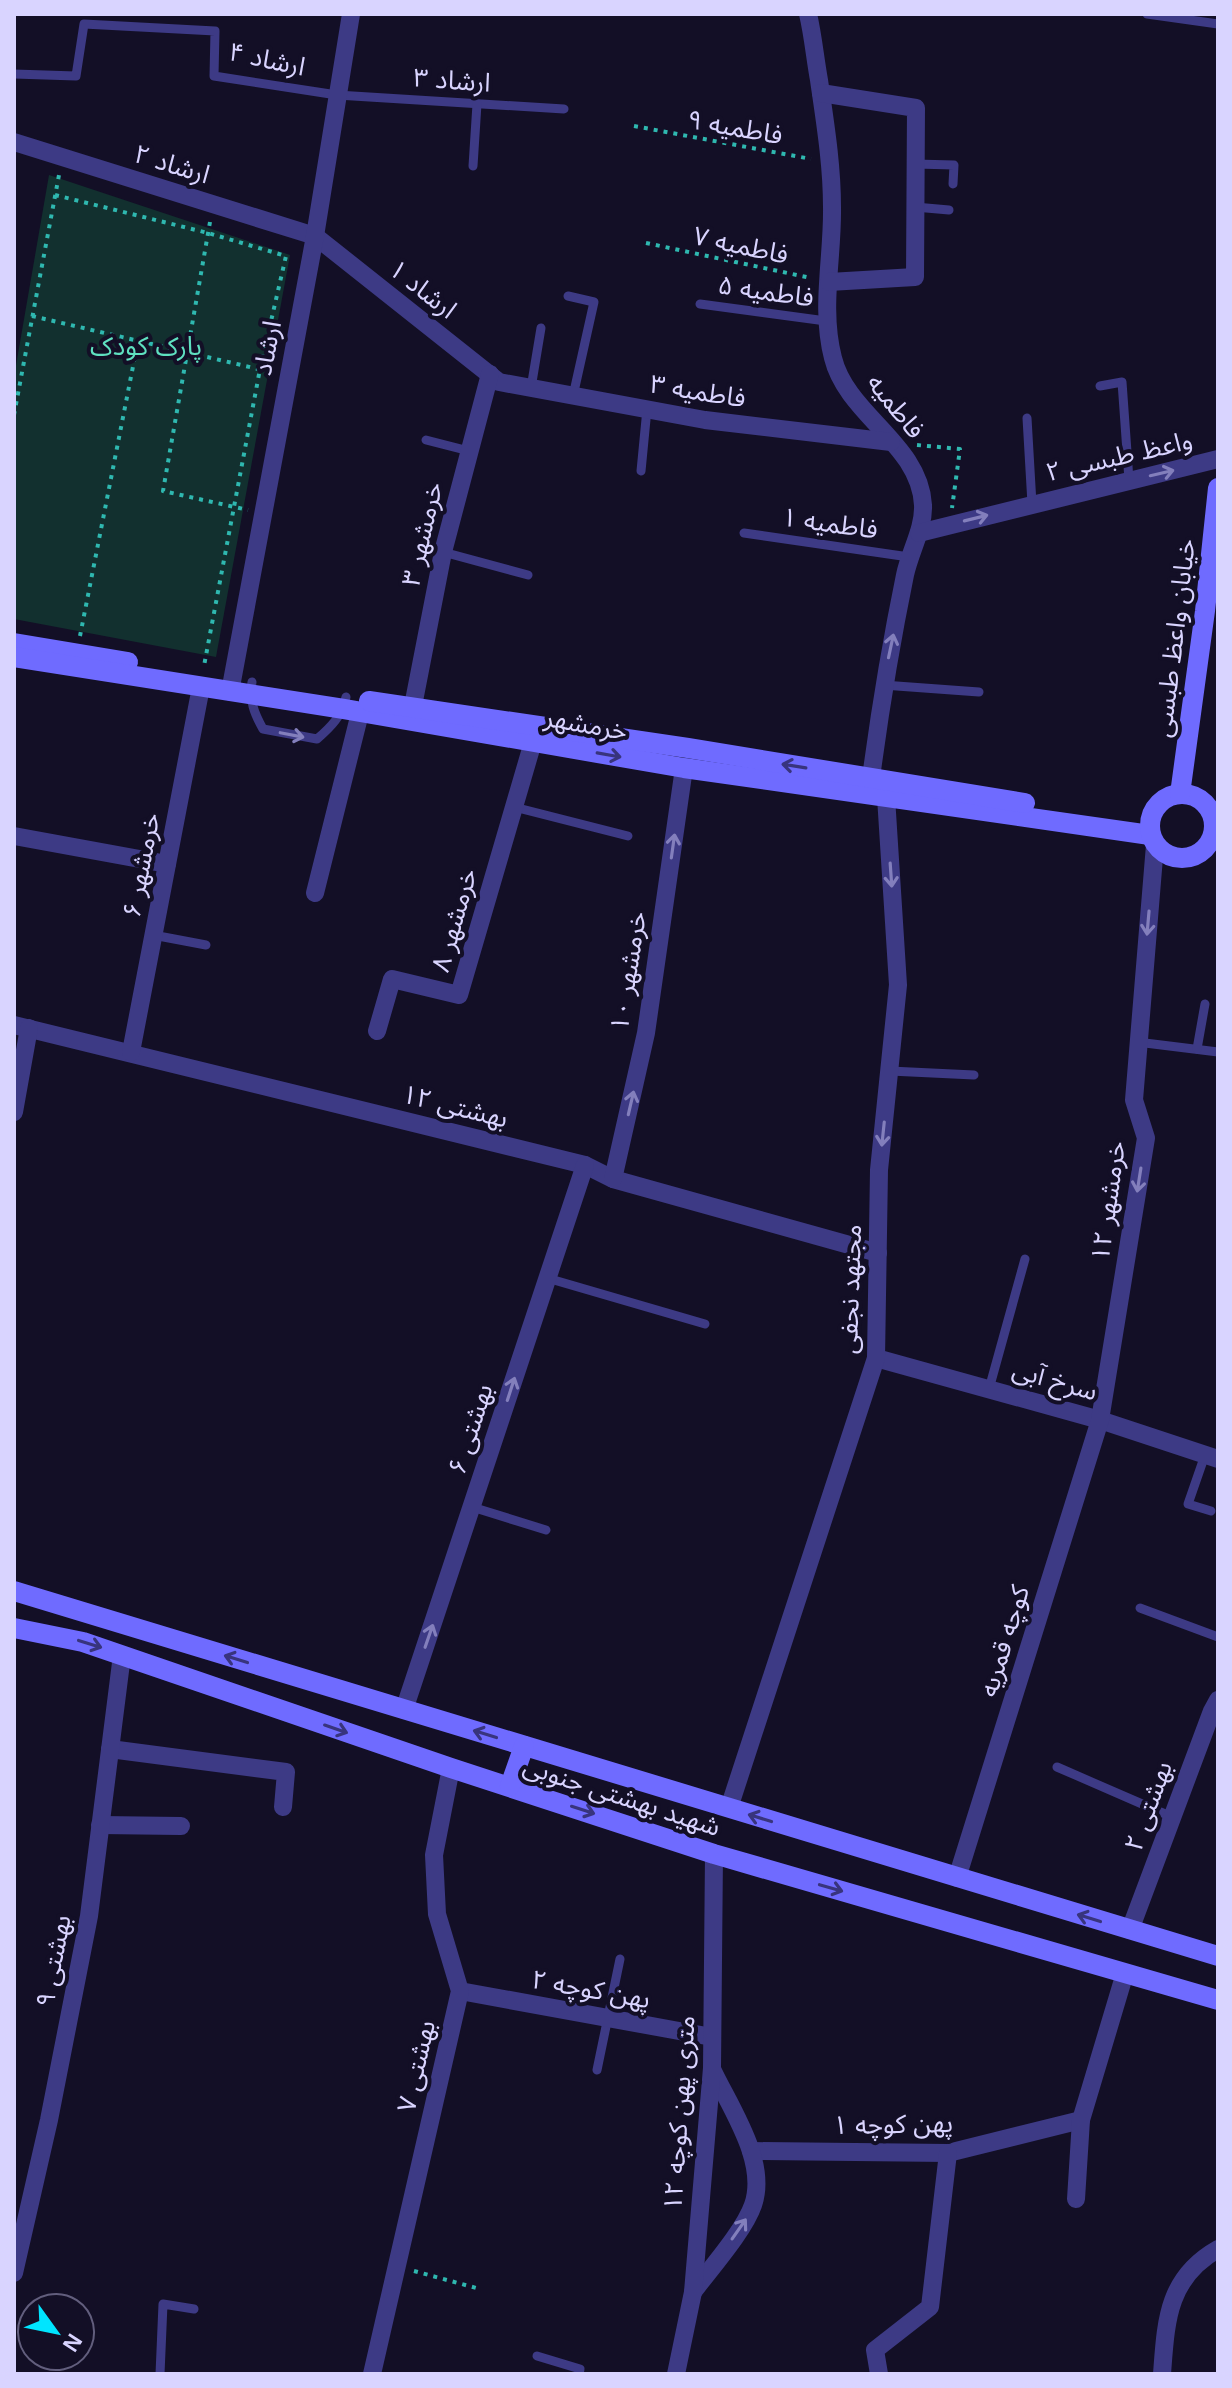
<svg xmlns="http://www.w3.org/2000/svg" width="1232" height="2388" viewBox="0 0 1232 2388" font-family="Helvetica,'Noto Sans Arabic',sans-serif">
<rect width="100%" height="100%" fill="#130f26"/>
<polygon fill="#12302f" points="49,175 290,255 216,657 14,619 14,377"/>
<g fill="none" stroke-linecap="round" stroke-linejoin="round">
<g stroke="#2fb8b0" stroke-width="4" stroke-dasharray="4 6" stroke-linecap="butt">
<polyline points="634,126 811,159"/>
<polyline points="55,195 208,233 286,256 260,369 204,666"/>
<polyline points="210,222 163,491 248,510"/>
<polyline points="646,243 811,278"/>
<polyline points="32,316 271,372"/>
<polyline points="14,415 59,175"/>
<polyline points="917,445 960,449 952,508"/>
<polyline points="80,636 138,341"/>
<polyline points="414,2271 480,2289"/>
</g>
<g stroke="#3d3a85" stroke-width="9">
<polyline points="1147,14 1218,24"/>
<polyline points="14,74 76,76 84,24 215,31 214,76 337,95 564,109"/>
<polyline points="915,164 954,165 953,184"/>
<polyline points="473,166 477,104"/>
<polyline points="915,207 949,210"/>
<polyline points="568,296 594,302 573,396"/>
<polyline points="700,304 826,321"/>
<polyline points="1100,386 1122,382 1129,480"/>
<polyline points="531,388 541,328"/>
<polyline points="1027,418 1032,504"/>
<polyline points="426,440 469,451"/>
<polyline points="641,471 647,409"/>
<polyline points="744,533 909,557"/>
<polyline points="443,552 528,575"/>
<path d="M252 682C249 700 254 713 263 729L317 739C331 727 342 716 346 697"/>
<polyline points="883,685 979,692"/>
<polyline points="514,807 628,836"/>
<polyline points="153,935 206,945"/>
<polyline points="1137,1042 1218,1052"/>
<polyline points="1197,1049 1205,1004"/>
<polyline points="890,1071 974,1075"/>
<polyline points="547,1278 705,1324"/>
<polyline points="989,1389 1025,1259"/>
<polyline points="1205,1455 1188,1504 1211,1511"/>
<polyline points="472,1507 546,1530"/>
<polyline points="1140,1608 1218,1637"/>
<polyline points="1057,1767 1172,1817"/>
<polyline points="597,2070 620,1959"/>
<polyline points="537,2356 580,2369 579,2374"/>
<polyline points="160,2374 163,2304 194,2309"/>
</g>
<g stroke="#3d3a85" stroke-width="18">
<path d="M808 14C813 35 815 58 819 80 825 122 832 164 832 207 833 257 820 308 833 358 847 415 920 444 923 505 924 529 910 551 905 575 891 643 880 710 871 778"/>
<polyline points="821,93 916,108 915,277 829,282"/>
<polyline points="14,142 315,236 499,382 705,420 891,442"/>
<polyline points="919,533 1218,459"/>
<polyline points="230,692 315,236 351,14"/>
<polyline points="413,706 443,552 490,374"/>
<polyline points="14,836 167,864"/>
<polyline points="315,893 360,713"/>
<polyline points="14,1025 585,1165 613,1179 878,1253"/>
<polyline points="377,1031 392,979 459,995 533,742"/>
<polyline points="131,1052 201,687"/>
<polyline points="14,1112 29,1028"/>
<polyline points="613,1179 646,1033 684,768"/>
<polyline points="876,1358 1100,1420 1218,1459"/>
<polyline points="404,1710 585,1165"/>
<polyline points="110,1749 286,1772 283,1807"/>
<polyline points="729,1808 876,1358 879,1170 898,985 886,797"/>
<polyline points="100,1825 181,1826"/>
<polyline points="957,1878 1100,1420 1146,1138 1134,1100 1155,845"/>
<polyline points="1130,1930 1212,1711 1218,1700"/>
<polyline points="460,1991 712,2037"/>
<polyline points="751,2151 948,2153 1081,2120"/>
<polyline points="1076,2199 1081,2120 1125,1973"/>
<polyline points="14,2273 49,2120 89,1916 122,1655"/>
<path d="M693 2292C710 2269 744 2231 753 2205 768 2162 731 2109 713 2071"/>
<polyline points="372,2374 460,1991 437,1914 434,1855 451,1768"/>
<polyline points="676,2374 693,2292 712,2068 714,1854"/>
<polyline points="879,2374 875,2350 930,2307 948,2153"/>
<path d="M1162 2374C1166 2321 1167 2278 1218 2249"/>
</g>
<g stroke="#6f6bff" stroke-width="20">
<polyline points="14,643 128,662"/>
<polyline points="14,657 344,709 684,768 1150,835"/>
<polyline points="369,701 688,748 1025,803"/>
<circle cx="1182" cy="826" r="32"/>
<polyline points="1180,794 1205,611 1218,488"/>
<polyline points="14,1591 1218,1956"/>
<polyline points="14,1628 83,1642 451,1768 714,1854 1218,2000"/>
<polyline points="510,1786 524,1746"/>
</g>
</g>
<defs><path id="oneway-shaft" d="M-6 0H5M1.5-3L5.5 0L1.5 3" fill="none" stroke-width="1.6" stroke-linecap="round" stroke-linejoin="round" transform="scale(2)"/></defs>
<g stroke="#837fbc">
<use href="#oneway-shaft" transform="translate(1162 473) rotate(-13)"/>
<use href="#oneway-shaft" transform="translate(976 518) rotate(-14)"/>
<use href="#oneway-shaft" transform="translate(891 646) rotate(-78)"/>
<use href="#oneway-shaft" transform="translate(292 735) rotate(11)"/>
<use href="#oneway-shaft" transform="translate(673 846) rotate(-82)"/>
<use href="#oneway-shaft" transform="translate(891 875) rotate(86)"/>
<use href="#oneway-shaft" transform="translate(1148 923) rotate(95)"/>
<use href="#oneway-shaft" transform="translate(631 1103) rotate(-77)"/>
<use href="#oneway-shaft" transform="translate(883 1134) rotate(96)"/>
<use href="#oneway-shaft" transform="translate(1139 1180) rotate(99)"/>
<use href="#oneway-shaft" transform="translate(511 1389) rotate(-72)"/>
<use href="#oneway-shaft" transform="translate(429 1636) rotate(-71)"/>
<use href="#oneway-shaft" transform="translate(739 2229) rotate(-55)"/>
</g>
<g stroke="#38347d">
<use href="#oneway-shaft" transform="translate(609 755) rotate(10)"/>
<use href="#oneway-shaft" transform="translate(794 766) rotate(-171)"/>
<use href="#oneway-shaft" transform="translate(90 1644) rotate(17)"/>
<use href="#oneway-shaft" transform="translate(236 1659) rotate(-163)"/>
<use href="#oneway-shaft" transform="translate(336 1729) rotate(19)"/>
<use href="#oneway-shaft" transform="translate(485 1734) rotate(-163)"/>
<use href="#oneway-shaft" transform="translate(583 1810) rotate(18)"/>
<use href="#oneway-shaft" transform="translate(760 1818) rotate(-163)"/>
<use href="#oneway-shaft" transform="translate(831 1888) rotate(16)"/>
<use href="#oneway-shaft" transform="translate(1089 1918) rotate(-163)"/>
</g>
<g text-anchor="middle" stroke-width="8" stroke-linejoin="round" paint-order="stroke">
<g font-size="26" fill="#d9d4ff" stroke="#130f26">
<text transform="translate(267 59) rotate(12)" y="9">ارشاد ۴</text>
<text transform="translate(452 80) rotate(4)" y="9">ارشاد ۳</text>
<text transform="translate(735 127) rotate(10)" y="9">فاطمیه ۹</text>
<text transform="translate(172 164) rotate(17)" y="9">ارشاد ۲</text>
<text transform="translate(741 245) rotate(12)" y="9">فاطمیه ۷</text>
<text transform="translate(423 289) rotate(38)" y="9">ارشاد ۱</text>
<text transform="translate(766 291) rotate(8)" y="9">فاطمیه ۵</text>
<text transform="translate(267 348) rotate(-79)" y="9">ارشاد</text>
<text transform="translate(698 391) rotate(9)" y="9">فاطمیه ۳</text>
<text transform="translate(896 406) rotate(51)" y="9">فاطمیه</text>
<text transform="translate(1119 456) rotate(-13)" y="9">واعظ طبسی ۲</text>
<text transform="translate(830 523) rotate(8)" y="9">فاطمیه ۱</text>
<text transform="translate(422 534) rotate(-77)" y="9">خرمشهر ۳</text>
<text transform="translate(1174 638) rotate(-83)" y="9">خیابان واعظ طبسی</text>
<text transform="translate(586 724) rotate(10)" y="9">خرمشهر</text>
<text transform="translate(141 865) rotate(-79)" y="9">خرمشهر ۶</text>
<text transform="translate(454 920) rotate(-74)" y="9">خرمشهر ۸</text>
<text transform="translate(628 971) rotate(-81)" y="9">خرمشهر ۱۰</text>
<text transform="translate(455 1106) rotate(14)" y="9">بهشتی ۱۲</text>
<text transform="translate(1108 1201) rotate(-82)" y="9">خرمشهر ۱۲</text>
<text transform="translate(850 1289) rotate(-88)" y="9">مجتهد نجفی</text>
<text transform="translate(1055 1380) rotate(16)" y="9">سرخ آبی</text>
<text transform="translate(470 1429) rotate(-72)" y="9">بهشتی ۶</text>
<text transform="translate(1004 1641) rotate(-73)" y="9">کوچه قمریه</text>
<text transform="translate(622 1796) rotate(18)" y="9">شهید بهشتی جنوبی</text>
<text transform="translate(1148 1806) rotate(-70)" y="9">بهشتی ۲</text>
<text transform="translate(53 1961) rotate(-79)" y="9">بهشتی ۹</text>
<text transform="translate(591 1989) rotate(10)" y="9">پهن کوچه ۲</text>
<text transform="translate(416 2066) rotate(-77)" y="9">بهشتی ۷</text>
<text transform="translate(679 2113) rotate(-86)" y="9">۱۲ متری پهن کوچه</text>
<text transform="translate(893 2124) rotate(-1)" y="9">پهن کوچه ۱</text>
</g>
<g font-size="26" fill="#5fe0c0" stroke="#130f26">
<text x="146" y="355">پارک کودک</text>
</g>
</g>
<rect width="1232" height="2388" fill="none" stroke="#d9d4ff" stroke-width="32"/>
<g transform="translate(56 2332) rotate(123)"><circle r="38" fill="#130f26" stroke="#625e7d" stroke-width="2"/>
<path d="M0-6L14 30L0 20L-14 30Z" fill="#00e5ff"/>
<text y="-12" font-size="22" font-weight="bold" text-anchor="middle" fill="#d9d4ff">N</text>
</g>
</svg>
